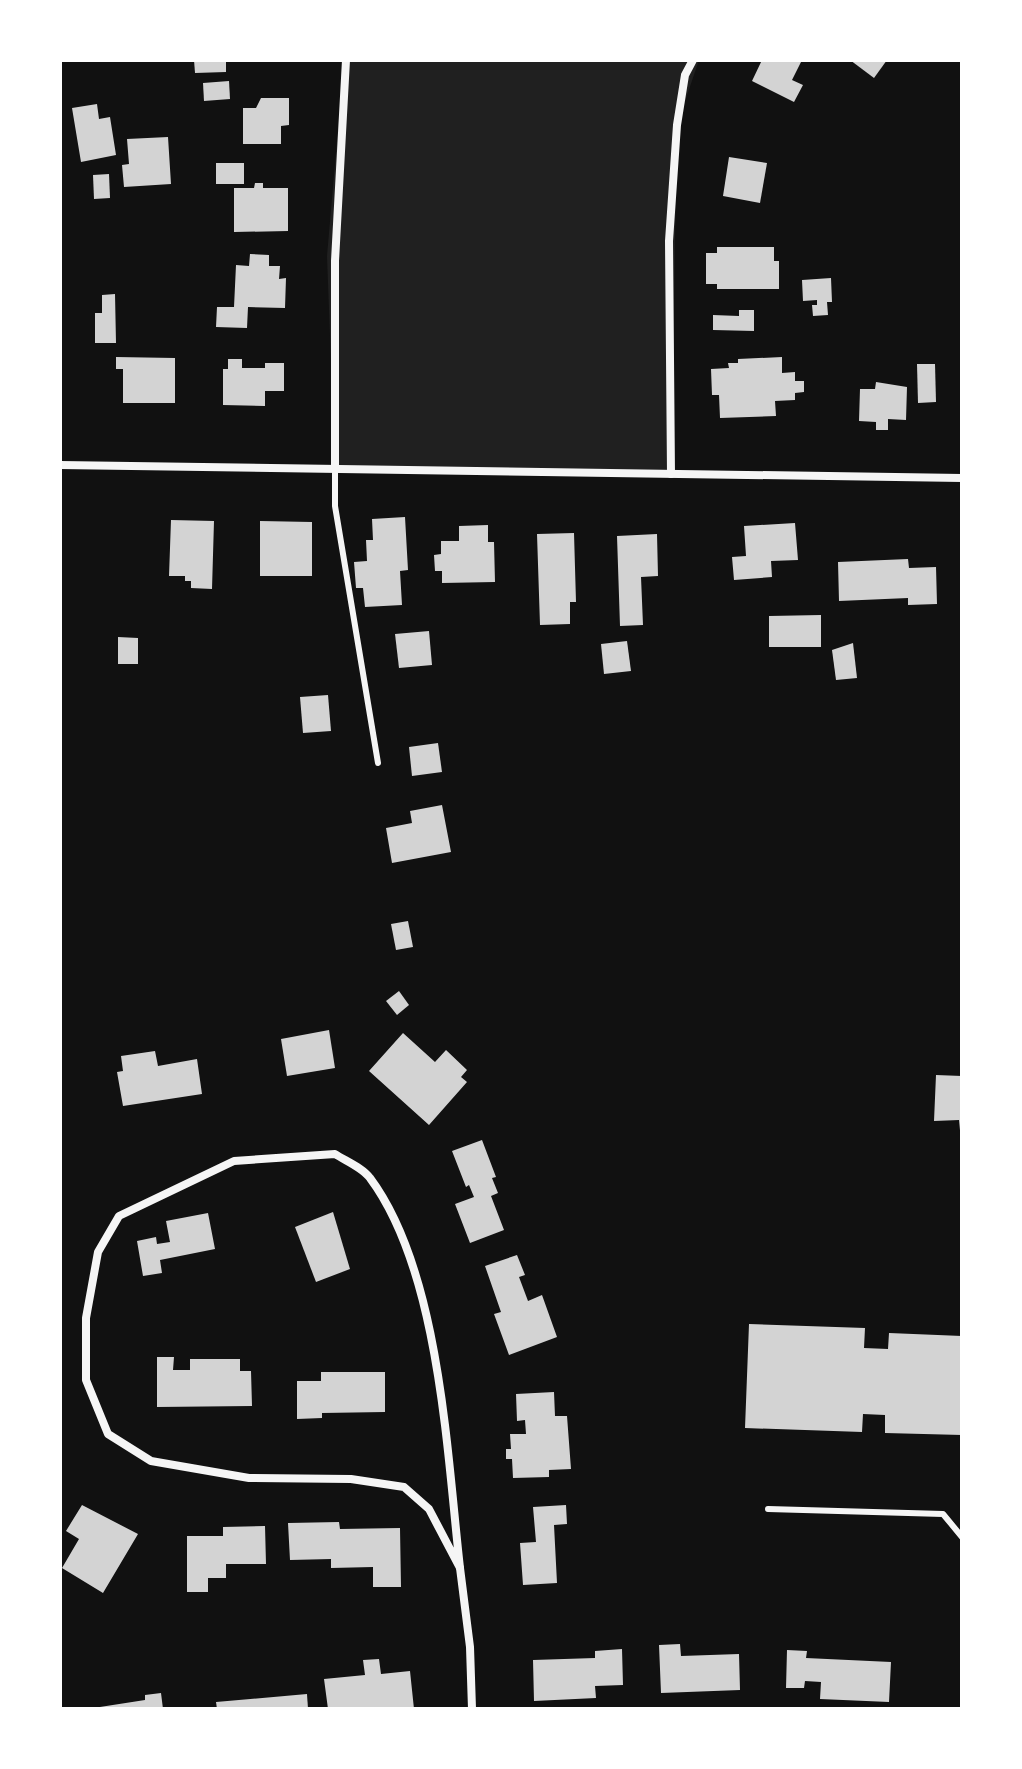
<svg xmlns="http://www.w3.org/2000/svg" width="1022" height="1769" viewBox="0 0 1022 1769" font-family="'Asap Condensed',sans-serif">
<rect width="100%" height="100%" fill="#111"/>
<polygon fill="#202020" points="344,60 699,60 677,125 671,474 335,469 327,256"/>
<g fill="#d3d3d3">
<polygon points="194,60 226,60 226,72 195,73"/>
<polygon points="762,60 802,60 792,80 803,85 794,102 752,81"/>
<polygon points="850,60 887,60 874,78"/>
<polygon points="229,81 230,99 204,101 203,83"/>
<polygon points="261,98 289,98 289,125 281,126 281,144 243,144 243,108 256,108"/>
<polygon points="97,104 99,119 110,117 116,155 81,162 72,108"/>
<polygon points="168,137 171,184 124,187 122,165 129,164 127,139"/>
<polygon points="729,157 767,163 760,203 723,196"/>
<rect x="216" y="163" width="28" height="21"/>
<polygon points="109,174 110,198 94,199 93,175"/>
<polygon points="255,183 263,183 263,188 288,188 288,231 234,232 234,188 254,188"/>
<polygon points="717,247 774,247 774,261 779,261 779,289 717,289 717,284 706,284 706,253 717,253"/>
<polygon points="250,254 269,255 269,266 280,266 279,279 286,278 285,308 248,307 247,328 216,327 217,307 234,307 236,265 249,266"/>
<polygon points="831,278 832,302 827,302 828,315 813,316 812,305 817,305 817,300 803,301 802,280"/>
<polygon points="115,294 116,343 95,343 95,313 102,313 102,295"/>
<polygon points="739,310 754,310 754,331 713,330 713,315 739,316"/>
<polygon points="116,357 175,358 175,403 123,403 123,369 116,369"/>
<polygon points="782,357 782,373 795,372 795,381 804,381 804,392 795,393 795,400 775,401 776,416 720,418 719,395 712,395 711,369 729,368 728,363 738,363 738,359"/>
<polygon points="228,359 242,359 242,368 265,368 265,363 284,363 284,391 265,391 265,406 223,405 223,369 228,369"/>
<polygon points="917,364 935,364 936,402 918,403"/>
<polygon points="876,382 907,387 906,420 888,419 888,430 876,430 876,422 859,421 860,389 875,389"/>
<polygon points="405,517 408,570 400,571 402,605 365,607 363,588 356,588 354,562 367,561 366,540 373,540 372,519"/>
<polygon points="171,520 214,521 212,589 191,588 191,581 185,581 185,576 169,576"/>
<polygon points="260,521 312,522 312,576 260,576"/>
<polygon points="795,523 798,560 771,561 772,577 734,580 732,557 746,556 744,526"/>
<polygon points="488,525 488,542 494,542 495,582 442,583 442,571 435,571 434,555 441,554 441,541 459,541 459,526"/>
<polygon points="574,533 576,602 570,602 570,624 540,625 537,534"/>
<polygon points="657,534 658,576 641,577 643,625 620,626 617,536"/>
<polygon points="908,559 909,568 936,567 937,604 908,605 908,598 839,601 838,562"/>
<polygon points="821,615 821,647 769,647 769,616"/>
<polygon points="429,631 432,665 399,668 395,634"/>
<polygon points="118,637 138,638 138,664 118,664"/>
<polygon points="627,641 631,671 604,674 601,644"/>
<polygon points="853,643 857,678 836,680 832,650"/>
<polygon points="328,695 331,731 303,733 300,697"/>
<polygon points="438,743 442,772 412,776 409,747"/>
<polygon points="442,805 451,852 392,863 386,828 412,823 410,811"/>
<polygon points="408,921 413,947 396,950 391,924"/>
<polygon points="399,991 409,1005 397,1015 386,1001"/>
<polygon points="329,1030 335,1068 287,1076 281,1039"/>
<polygon points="403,1033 435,1062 446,1050 467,1070 461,1077 467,1082 429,1125 369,1071"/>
<polygon points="155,1051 158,1066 197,1059 202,1094 123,1106 117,1072 123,1071 121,1056"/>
<polygon points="936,1075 962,1076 962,1151 959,1120 934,1121"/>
<polygon points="482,1140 496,1177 492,1178 498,1193 491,1196 504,1230 470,1243 455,1204 474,1197 469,1185 466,1187 452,1151"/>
<polygon points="333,1212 350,1269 316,1282 295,1227"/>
<polygon points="208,1213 215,1249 160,1260 162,1273 143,1276 137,1241 156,1237 157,1244 170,1242 166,1221"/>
<polygon points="517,1255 525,1275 519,1277 528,1301 542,1295 557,1337 509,1355 494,1314 501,1312 485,1266"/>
<polygon points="749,1324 865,1328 864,1348 888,1349 889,1333 962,1336 962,1435 885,1433 885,1415 863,1414 862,1432 745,1428"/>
<polygon points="157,1357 174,1357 173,1370 190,1370 190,1359 240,1359 240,1371 251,1371 252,1406 157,1407"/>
<polygon points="321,1372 385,1372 385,1412 322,1413 322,1418 297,1419 297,1381 321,1381"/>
<polygon points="554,1392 555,1416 567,1416 571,1469 549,1470 549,1477 513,1478 512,1459 506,1459 506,1449 511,1449 510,1434 526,1434 525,1420 517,1421 516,1394"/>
<polygon points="82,1505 138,1534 103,1593 62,1568 79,1539 66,1531"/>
<polygon points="566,1505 567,1524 554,1525 557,1583 523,1585 520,1543 536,1542 533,1507"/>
<polygon points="339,1522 340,1529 400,1528 401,1587 373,1587 373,1567 331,1568 331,1559 290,1560 288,1523"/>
<polygon points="265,1526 266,1564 226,1564 226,1578 208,1578 208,1592 187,1592 187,1536 223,1536 223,1527"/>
<polygon points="680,1644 681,1656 739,1654 740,1690 661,1693 659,1645"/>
<polygon points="622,1649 623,1685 595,1686 596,1698 534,1701 533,1660 595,1658 595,1651"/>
<polygon points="787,1650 807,1651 806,1658 891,1662 889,1702 820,1699 821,1682 805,1681 804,1688 786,1688"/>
<polygon points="379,1659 381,1674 410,1671 414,1709 328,1709 324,1679 365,1675 363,1660"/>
<polygon points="161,1693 163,1709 87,1709 145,1700 145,1695"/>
<polygon points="307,1694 308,1709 217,1709 216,1702"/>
</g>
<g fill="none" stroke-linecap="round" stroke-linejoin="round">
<g stroke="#f5f5f5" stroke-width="6">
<polyline points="335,469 335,506 378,763"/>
<polyline points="768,1509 943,1514 962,1537"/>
</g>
<g stroke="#f5f5f5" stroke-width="8">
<polyline points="60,465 962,478"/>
<polyline points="335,469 335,261 346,60"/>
<polyline points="671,474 669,241 677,125 685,75 693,60"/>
<path d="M335 1154C346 1161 363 1168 370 1178 440 1272 447 1454 460 1568L429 1509 404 1487 351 1479 249 1478 151 1461 108 1434 86 1380V1318L98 1252 119 1216 234 1161Z"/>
<polyline points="460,1568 470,1647 472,1709"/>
</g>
</g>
<rect width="1022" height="1769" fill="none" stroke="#ffffff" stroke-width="124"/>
</svg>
